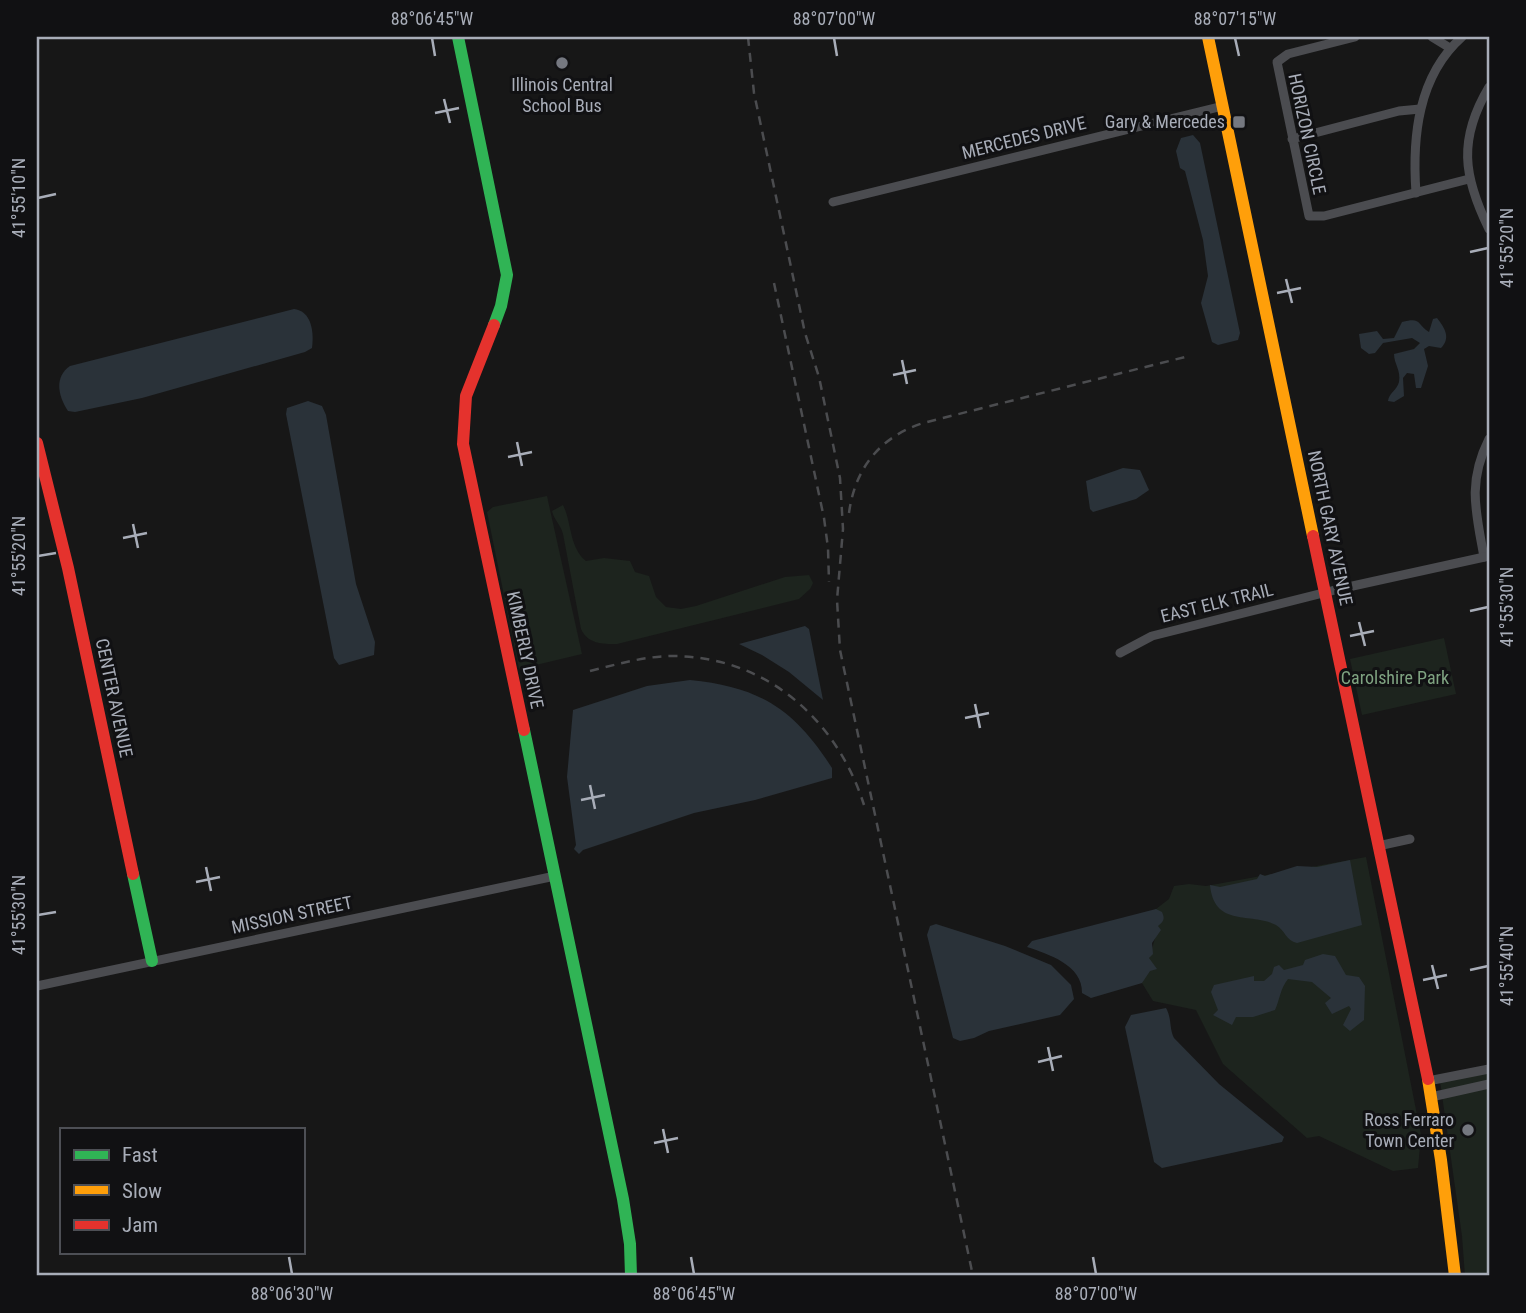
<svg xmlns="http://www.w3.org/2000/svg" width="1526" height="1313" viewBox="0 0 1526 1313" font-family="'Roboto Condensed',sans-serif">
<rect width="100%" height="100%" fill="#171717"/>
<g fill="#1d241e">
<polygon points="547,496 582,654 519,669 487,512 493,507"/>
<path d="M563 505C572 523 569 547 586 561L604 558 630 561 635 572 649 576 656 597 666 607 681 609 696 606 785 577 809 575 813 583 810 589 799 599 617 644C602 644 588 644 581 629L563 534C561 525 554 520 552 511Z"/>
<polygon points="1444,638 1456,694 1362,715 1350,659"/>
<polygon points="1366,857 1421,1135 1418,1168 1393,1171 1319,1136 1307,1138 1223,1064 1196,1010 1153,1001 1142,983 1156,935 1156,909 1169,899 1174,886 1189,884 1206,886"/>
<polygon points="1489,1071 1489,1276 1465,1276 1462,1236 1440,1081"/>
</g>
<g fill="#2a3239">
<polygon points="1193,135 1200,143 1240,333 1238,340 1218,345 1212,342 1201,303 1208,276 1203,240 1185,171 1180,168 1176,151 1181,138"/>
<path d="M294 309C312 311 314 333 312 348L305 352 142 398 75 412 68 411C58 396 54 377 70 366Z"/>
<path d="M1437 318C1445 328 1451 338 1441 348L1429 346 1424 349 1428 366 1421 388H1416L1414 374 1407 373 1403 378 1404 396 1394 402 1388 401C1389 393 1397 390 1399 382 1401 370 1394 364 1394 354L1414 349 1420 343 1412 338 1383 343 1375 353 1369 354 1361 348 1359 334 1377 331 1383 339 1394 338 1402 322C1422 317 1416 324 1429 332L1433 319Z"/>
<polygon points="308,401 322,406 326,415 356,584 375,642 374,655 339,665 334,658 286,414 287,408"/>
<polygon points="1123,468 1140,470 1149,490 1136,499 1093,512 1090,509 1086,481"/>
<polygon points="805,626 809,629 823,700 789,672 762,655 739,644"/>
<path d="M690 680C760 687 794 709 832 768V778L755 800 694 813 583 850 579 854 574 849 576 845 567 777 573 710 647 686Z"/>
<path d="M1350 860 1362 925 1297 943C1286 941 1285 930 1276 925 1252 912 1214 928 1210 885L1220 887 1257 879 1260 874 1265 876 1297 866 1317 867Z"/>
<path d="M1156 909 1162 912C1165 919 1164 921 1158 926L1161 930 1152 943 1153 954 1149 958 1157 969 1150 971 1142 983 1091 998 1082 993C1083 965 1048 954 1027 947L1032 941Z"/>
<polygon points="936,924 1005,946 1051,965 1071,985 1074,999 1060,1015 989,1031 974,1038 960,1041 953,1038 927,935 930,926"/>
<path d="M1323 954 1335 956 1346 975 1359 977 1365 986 1364 1020 1350 1031 1343 1025 1351 1009 1349 1006 1332 1014 1325 1003 1331 998 1312 982 1288 979C1280 989 1280 999 1275 1010L1253 1017H1236L1232 1025 1213 1015 1218 1010 1211 992 1214 985 1254 976V981H1264L1272 974 1274 967 1279 965 1284 970 1303 965 1305 960Z"/>
<path d="M1166 1008C1172 1019 1169 1028 1174 1038L1219 1084 1284 1137 1282 1142 1162 1168 1154 1162 1125 1027 1131 1015Z"/>
</g>
<g fill="none" stroke-linecap="round" stroke-linejoin="round">
<g stroke="#4b4c50" stroke-width="9">
<polyline points="1355,37 1288,54 1277,62 1309,216 1324,216 1469,179"/>
<polyline points="1432,37 1450,48"/>
<path d="M1489 87C1458 139 1463 176 1489 229"/>
<polyline points="1292,139 1399,111 1420,109"/>
<path d="M1416 193C1412 137 1418 76 1462 37"/>
<polyline points="833,202 1223,106"/>
<path d="M1484 557C1476 512 1467 483 1489 439"/>
<polyline points="1120,653 1152,636 1339,589 1489,556"/>
<polyline points="1378,846 1410,839"/>
<polyline points="37,986 555,876"/>
<polyline points="1428,1081 1489,1069"/>
<polyline points="1431,1097 1489,1084"/>
</g>
<g stroke="#30b455" stroke-width="12">
<polyline points="458,37 507,275 501,306 494,325"/>
<polyline points="524,730 623,1199 630,1244 631,1276"/>
<polyline points="133,874 152,961"/>
</g>
<g stroke="#ff9f0a" stroke-width="12">
<polyline points="1208,37 1313,536"/>
<polyline points="1428,1079 1441,1160 1455,1276"/>
</g>
<g stroke="#e5322d" stroke-width="12">
<polyline points="494,325 466,396 463,444 524,730"/>
<polyline points="37,443 68,568 133,874"/>
<polyline points="1313,536 1428,1079"/>
</g>
<g stroke="#4b4c4f" stroke-width="2.5" stroke-dasharray="9 7" stroke-linecap="butt">
<polyline points="748,37 754,93 805,333 819,377 840,478 843,529 837,600 840,650 973,1276"/>
<polyline points="774,283 824,518 828,548 829,582"/>
<path d="M849 513C855 468 880 437 923 423L1185 357"/>
<path d="M590 671C618 664 645 656 674 656 767 657 837 720 864 805"/>
</g>
</g>
<path fill="none" stroke="#a8adb8" stroke-width="2.5" d="M432 38 435 56M834 38 837 56M1235 38 1239 56M444 99 450 123M435 113 459 108M38 198 56 194M1470 252 1488 248M1286 279 1292 303M1277 293 1301 288M902 360 907 384M893 375 916 370M517 442 522 466M508 457 532 452M133 524 138 548M123 538 147 533M38 556 56 553M1470 611 1488 607M1359 622 1365 646M1350 636 1374 631M975 704 980 728M965 718 989 713M590 785 595 809M581 800 605 795M206 867 211 891M196 882 220 877M38 915 56 912M1432 965 1438 989M1470 970 1488 966M1423 980 1447 975M1048 1047 1053 1071M1038 1062 1062 1056M663 1129 668 1153M654 1143 678 1138M289 1257 292 1274M691 1257 694 1274M1093 1257 1096 1274"/>
<g fill="#757880" stroke="#111113" stroke-width="2.5">
<circle cx="562" cy="63" r="7"/>
<rect x="1232" y="115" width="14" height="14" rx="3.5"/>
<circle cx="1468" cy="1130" r="7"/>
</g>
<g text-anchor="middle" stroke-width="6" stroke-linejoin="round" paint-order="stroke">
<g font-size="18" fill="#a8adb8" stroke="#111113" text-anchor="end">
<text x="562" y="91" text-anchor="middle">Illinois Central<tspan x="562" dy="21">School Bus</tspan></text>
<text x="1225" y="128">Gary &amp; Mercedes</text>
<text x="1454" y="1126">Ross Ferraro<tspan x="1454" dy="21">Town Center</tspan></text>
</g>
<g font-size="18" fill="#a8adb8" stroke="#111113">
<text transform="translate(1307 134) rotate(78)" y="6">HORIZON CIRCLE</text>
<text transform="translate(1024 138) rotate(-14)" y="6">MERCEDES DRIVE</text>
<text transform="translate(1330 528) rotate(78)" y="6">NORTH GARY AVENUE</text>
<text transform="translate(1217 603) rotate(-14)" y="6">EAST ELK TRAIL</text>
<text transform="translate(525 650) rotate(78)" y="6">KIMBERLY DRIVE</text>
<text transform="translate(114 698) rotate(78)" y="6">CENTER AVENUE</text>
<text transform="translate(292 915) rotate(-12)" y="6">MISSION STREET</text>
</g>
<g font-size="18" fill="#7fa381" stroke="#111113">
<text x="1395" y="684">Carolshire Park</text>
</g>
</g>
<rect width="1526" height="1313" fill="none" stroke="#111113" stroke-width="77"/>
<rect x="60" y="1128" width="245" height="126" fill="#111113" stroke="#4d4f55" stroke-width="2"/>
<rect x="74" y="1150" width="35" height="10" fill="#30b455" stroke="#4d4f55" stroke-width="2"/>
<text x="122" y="1162" font-size="21" fill="#a8adb8">Fast</text>
<rect x="74" y="1185" width="35" height="10" fill="#ff9f0a" stroke="#4d4f55" stroke-width="2"/>
<text x="122" y="1198" font-size="21" fill="#a8adb8">Slow</text>
<rect x="74" y="1220" width="35" height="10" fill="#e5322d" stroke="#4d4f55" stroke-width="2"/>
<text x="122" y="1232" font-size="21" fill="#a8adb8">Jam</text>
<rect x="38" y="38" width="1450" height="1236" fill="none" stroke="#a8adb8" stroke-width="2.5"/>
<g font-size="18" text-anchor="middle" fill="#a8adb8">
<text x="432" y="25">88°06'45"W</text>
<text x="834" y="25">88°07'00"W</text>
<text x="1235" y="25">88°07'15"W</text>
<text transform="translate(19 198) rotate(-90)" y="6">41°55'10"N</text>
<text transform="translate(1507 248) rotate(-90)" y="6">41°55'20"N</text>
<text transform="translate(19 556) rotate(-90)" y="6">41°55'20"N</text>
<text transform="translate(1507 607) rotate(-90)" y="6">41°55'30"N</text>
<text transform="translate(19 915) rotate(-90)" y="6">41°55'30"N</text>
<text transform="translate(1507 966) rotate(-90)" y="6">41°55'40"N</text>
<text x="292" y="1300">88°06'30"W</text>
<text x="694" y="1300">88°06'45"W</text>
<text x="1096" y="1300">88°07'00"W</text>
</g>
</svg>
